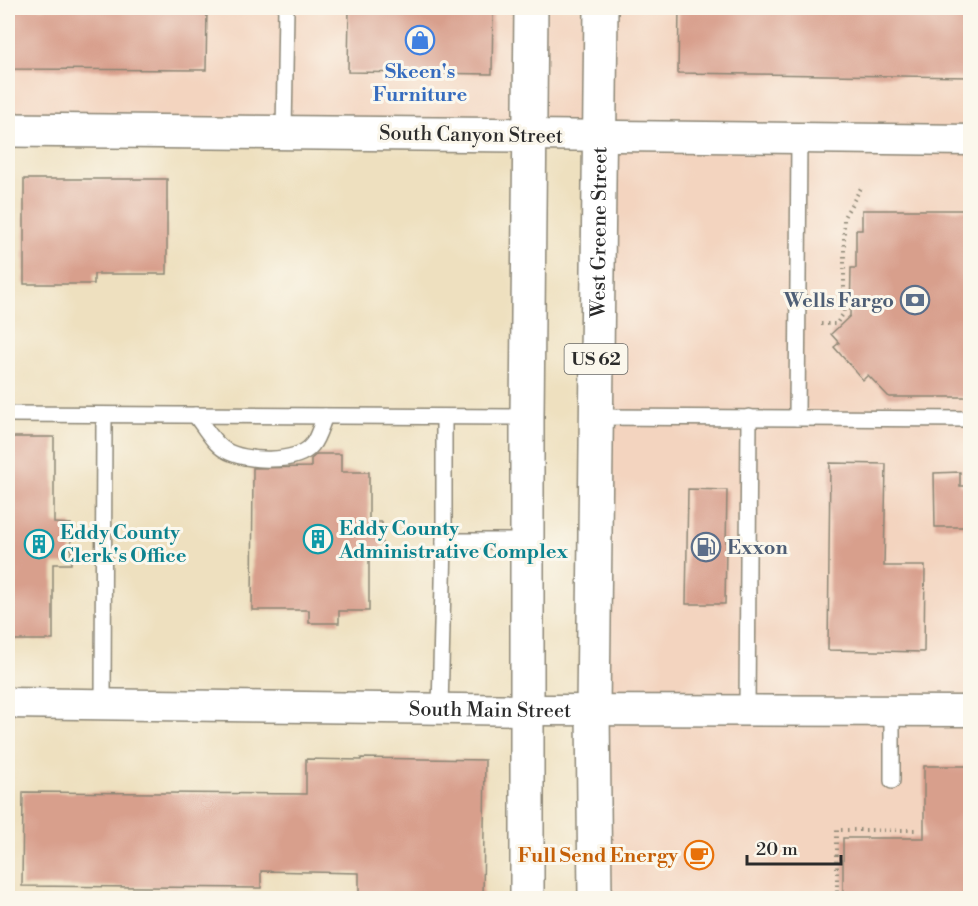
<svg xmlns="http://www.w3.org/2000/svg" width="978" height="906" viewBox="0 0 978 906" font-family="'Libre Bodoni',serif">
<rect width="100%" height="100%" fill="#fbf7ec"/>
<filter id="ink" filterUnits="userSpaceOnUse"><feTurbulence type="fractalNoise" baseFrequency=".0167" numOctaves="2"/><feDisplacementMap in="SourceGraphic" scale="12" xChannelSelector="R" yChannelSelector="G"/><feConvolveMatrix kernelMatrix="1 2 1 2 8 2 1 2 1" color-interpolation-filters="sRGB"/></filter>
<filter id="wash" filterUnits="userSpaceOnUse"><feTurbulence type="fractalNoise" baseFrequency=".008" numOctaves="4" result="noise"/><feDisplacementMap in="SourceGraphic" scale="24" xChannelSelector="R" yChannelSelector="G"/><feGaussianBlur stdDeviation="1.35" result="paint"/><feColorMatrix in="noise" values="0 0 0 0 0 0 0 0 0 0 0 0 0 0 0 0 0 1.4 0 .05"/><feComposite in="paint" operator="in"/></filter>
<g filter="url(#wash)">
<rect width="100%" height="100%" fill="#eee0bf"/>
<polygon fill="#f3d4bf" points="8,8 970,8 970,898 595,898 599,136 8,130"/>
<g id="blocks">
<g fill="#d89f8c">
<polygon points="8,8 207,8 206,70 8,69"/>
<polygon points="349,8 493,8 492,74 348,72"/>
<polygon points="679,8 970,8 970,77 678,73"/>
<polygon points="24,179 167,179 167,274 94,274 94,284 24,284"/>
<polygon points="862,210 970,210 970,397 889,397 868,375 863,380 834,347 839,343 831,334 850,316 851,268 856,268 856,230 862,230"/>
<polygon points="8,437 54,437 54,523 71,524 71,564 53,564 53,640 8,640"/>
<polygon points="317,454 341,454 341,472 369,472 369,522 382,522 382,555 369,555 369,611 339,611 339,623 309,623 309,610 252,610 253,468 311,467 311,459"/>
<polygon points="830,463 886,464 884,566 925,566 924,652 828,650"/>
<polygon points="960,472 960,486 970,486 970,527 935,527 934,473"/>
<polygon points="688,489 727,490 725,604 686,604"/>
<polygon points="361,758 485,760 483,898 359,898 359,873 261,871 261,888 22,886 23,792 306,794 306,759 361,760"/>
<polygon points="924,766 970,766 970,898 843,898 843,838 924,838"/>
</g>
</g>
</g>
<g filter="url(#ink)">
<use href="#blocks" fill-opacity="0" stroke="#8c8675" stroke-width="1.5"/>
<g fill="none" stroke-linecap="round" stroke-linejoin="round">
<g stroke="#8c8675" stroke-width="18">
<g id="service">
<polyline points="284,133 286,8"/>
<polyline points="8,414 527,417"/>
<path d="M195 415C204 426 213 443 225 450 244 462 297 464 312 445 318 438 321 425 325 416"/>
<polyline points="595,417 970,419"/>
<polyline points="797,418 799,138"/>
<polyline points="444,541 527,541"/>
<polyline points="103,704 104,415"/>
<polyline points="440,709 444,541 444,417"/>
<polyline points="747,711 749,417"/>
<polyline points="892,711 892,781"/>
</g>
</g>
<g stroke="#8c8675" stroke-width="33">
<g id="minor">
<polyline points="530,135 970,140"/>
<path id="s1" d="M8 703 527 710 970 711"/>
</g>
</g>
<g stroke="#8c8675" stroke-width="36">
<polyline id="tertiary" points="8,130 530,135"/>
</g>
<g stroke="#8c8675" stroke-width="36">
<g id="trunk">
<polyline points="527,898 527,417 531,8"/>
<path id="s2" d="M595 898 593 710 601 8"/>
</g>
</g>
<g stroke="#8c8675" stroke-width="4" stroke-dasharray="1.5 4.5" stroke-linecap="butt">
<polyline points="821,324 836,324 844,313 844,217 861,188"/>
<polyline points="837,898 837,830 918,830"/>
</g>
<use href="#service" stroke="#fff" stroke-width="15"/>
<use href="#minor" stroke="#fff" stroke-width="30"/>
<use href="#tertiary" stroke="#fff" stroke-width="33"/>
<use href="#trunk" stroke="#fff" stroke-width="33"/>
</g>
</g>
<defs>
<g id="shop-ring" transform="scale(1.5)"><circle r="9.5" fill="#fbf7ec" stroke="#3f7fe0" stroke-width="1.5"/><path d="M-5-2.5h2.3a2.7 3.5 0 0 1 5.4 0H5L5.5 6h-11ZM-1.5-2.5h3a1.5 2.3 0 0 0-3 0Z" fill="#3f7fe0"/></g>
<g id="bank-ring" transform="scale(1.5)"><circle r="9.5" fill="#fbf7ec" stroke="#5c6f8a" stroke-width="1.5"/><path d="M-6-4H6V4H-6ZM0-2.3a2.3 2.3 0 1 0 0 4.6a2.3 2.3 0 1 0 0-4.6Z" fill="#5c6f8a"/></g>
<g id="building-ring" transform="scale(1.5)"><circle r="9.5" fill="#fbf7ec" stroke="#0f9aa8" stroke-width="1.5"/><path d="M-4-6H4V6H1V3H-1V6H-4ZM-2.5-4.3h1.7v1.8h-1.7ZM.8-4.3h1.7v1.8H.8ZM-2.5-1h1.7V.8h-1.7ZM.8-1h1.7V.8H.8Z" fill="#0f9aa8"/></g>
<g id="fuel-ring" transform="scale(1.5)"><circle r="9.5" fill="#fbf7ec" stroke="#5c6f8a" stroke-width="1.5"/><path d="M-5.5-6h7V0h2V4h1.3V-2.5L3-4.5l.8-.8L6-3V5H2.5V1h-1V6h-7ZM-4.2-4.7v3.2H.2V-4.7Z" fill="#5c6f8a"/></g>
<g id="cafe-ring" transform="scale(1.5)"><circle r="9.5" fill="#fbf7ec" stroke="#e8710a" stroke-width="1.5"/><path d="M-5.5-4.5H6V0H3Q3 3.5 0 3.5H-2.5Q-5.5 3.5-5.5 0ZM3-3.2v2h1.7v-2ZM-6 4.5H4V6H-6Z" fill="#e8710a"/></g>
</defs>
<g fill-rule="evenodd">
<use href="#shop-ring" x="420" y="40"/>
<use href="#bank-ring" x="915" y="300"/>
<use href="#building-ring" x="318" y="539"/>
<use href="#building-ring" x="39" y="544"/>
<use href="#fuel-ring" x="706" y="547"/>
<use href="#cafe-ring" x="699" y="855"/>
</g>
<g text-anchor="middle" stroke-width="6" stroke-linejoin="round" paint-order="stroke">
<rect fill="#fbf7ec" stroke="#696865" stroke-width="1.5" x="564.5" y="344" width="63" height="30" rx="4.5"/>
<g font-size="18" font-weight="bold" fill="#2b2b2b">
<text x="596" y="365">US 62</text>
</g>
<g font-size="20" font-weight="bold" fill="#366cbe" stroke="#fbf7ec">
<text x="420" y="78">Skeen's<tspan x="420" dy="23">Furniture</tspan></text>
</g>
<g font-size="20" fill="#2b2b2b" stroke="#fbf7ec">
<text transform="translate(471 134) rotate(1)" y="7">South Canyon Street</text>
<text dy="7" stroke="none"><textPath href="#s2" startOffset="666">West Greene Street</textPath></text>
<text dy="7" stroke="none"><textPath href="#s1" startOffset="482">South Main Street</textPath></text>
</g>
<g font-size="20" font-weight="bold" fill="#4e5e75" stroke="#fbf7ec" text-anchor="end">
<text x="894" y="307">Wells Fargo</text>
<text x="727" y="554" text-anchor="start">Exxon</text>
</g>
<g font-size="20" font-weight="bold" fill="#0d838f" stroke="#fbf7ec" text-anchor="start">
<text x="339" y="535">Eddy County<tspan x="339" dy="23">Administrative Complex</tspan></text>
<text x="60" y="539">Eddy County<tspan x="60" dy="23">Clerk's Office</tspan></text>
</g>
<g font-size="20" font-weight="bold" fill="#c56008" stroke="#fbf7ec" text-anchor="end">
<text x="678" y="862">Full Send Energy</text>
</g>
</g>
<rect width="978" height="906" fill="none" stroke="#fbf7ec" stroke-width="30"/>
<path d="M747 855v9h94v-9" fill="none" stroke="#2b2b2b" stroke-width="3"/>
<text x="756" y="855" font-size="18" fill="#2b2b2b" stroke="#fbf7ec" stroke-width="4.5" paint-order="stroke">20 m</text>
</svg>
